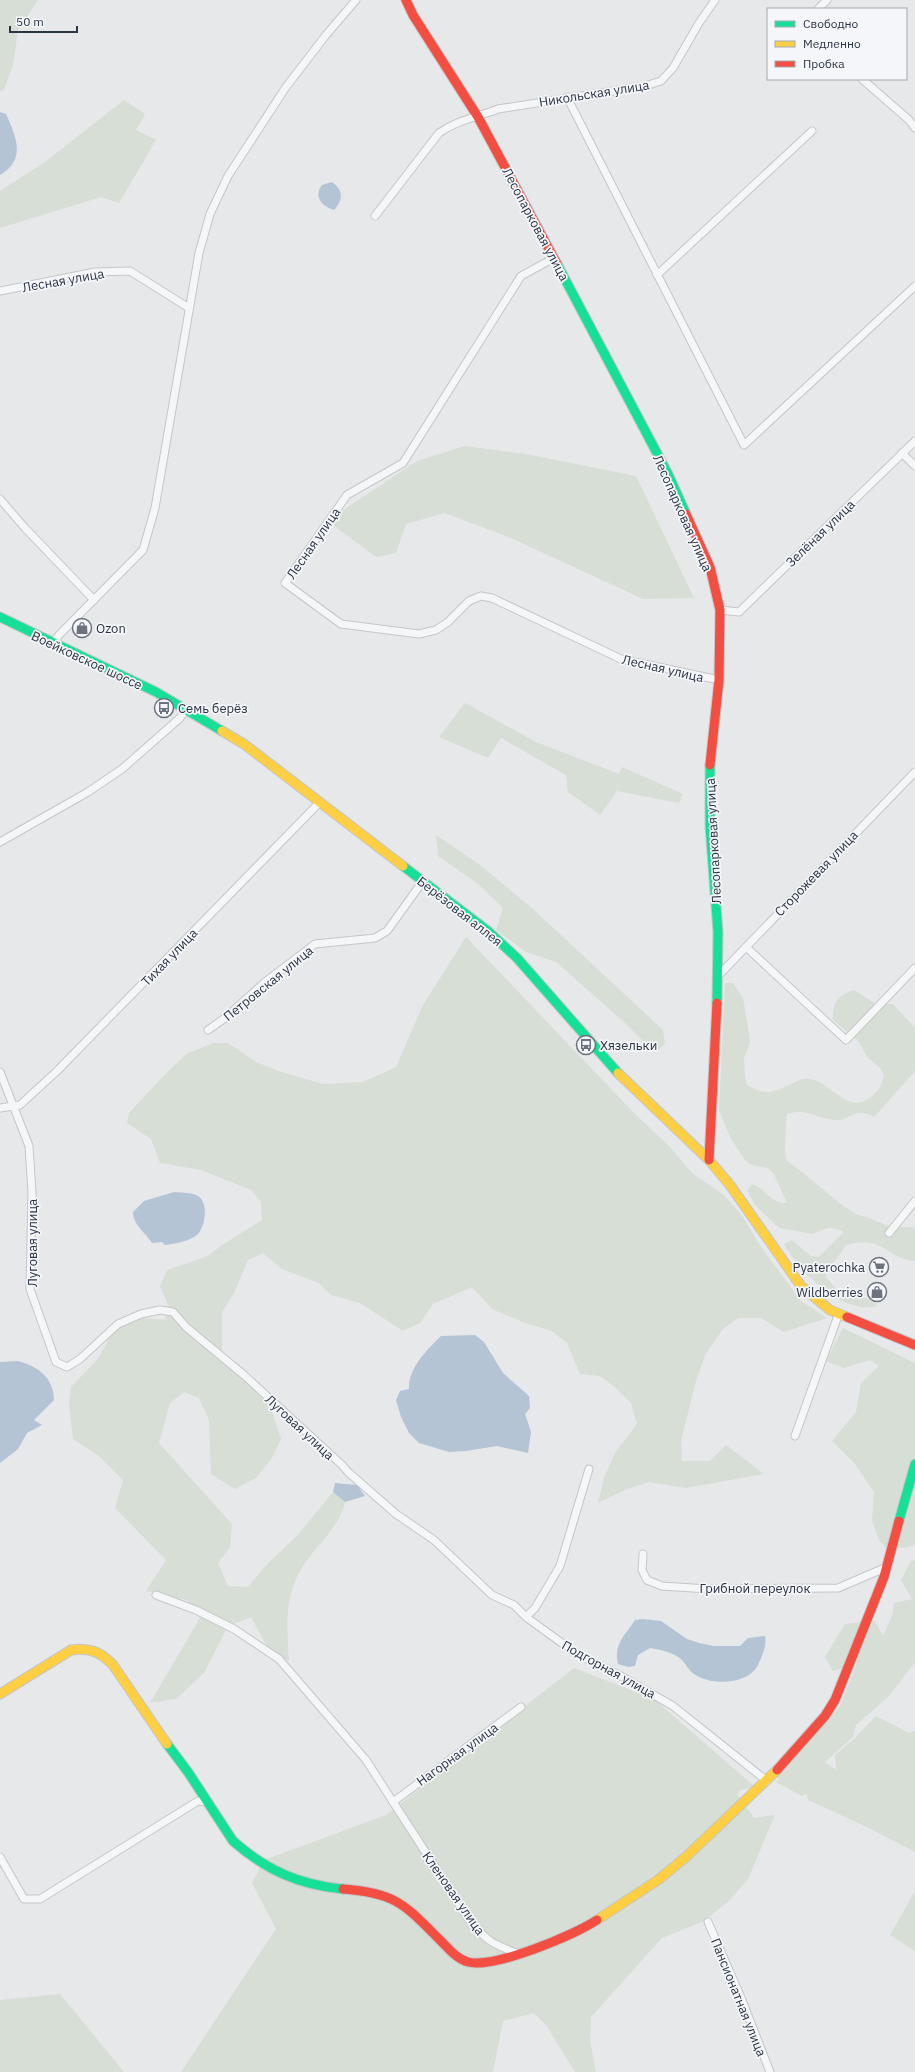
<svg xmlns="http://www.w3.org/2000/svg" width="915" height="2072" viewBox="0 0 915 2072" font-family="'IBM Plex Sans',sans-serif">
<rect width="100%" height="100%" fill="#e6e8ea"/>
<g fill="#d6ded6">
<polygon points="0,0 38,0 18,30 13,65 4,90 0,91"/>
<polygon points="124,100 145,114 136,130 156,140 119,203 101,197 0,228 0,191 45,162"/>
<polygon points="465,446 526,454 636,476 694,598 643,599 511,538 445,513 406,524 396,553 376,557 333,525 336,515 417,461"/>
<polygon points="465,703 536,742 619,774 622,767 683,794 679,803 617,791 600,815 568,792 566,775 501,738 488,758 439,737"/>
<polygon points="436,835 480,865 533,909 663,1030 665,1044 655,1053 624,1022 556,962 526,952 496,930 503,908 477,883 438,856"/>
<path d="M466 937 634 1113 669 1146 693 1174 724 1195 743 1217 761 1247 801 1301 827 1318 784 1332 761 1318H738L723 1329 705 1355 696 1381 681 1441 682 1461H710L726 1445 764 1474 686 1488 649 1482 627 1489 598 1503 604 1478 615 1453 637 1424 631 1403 616 1388 600 1376 580 1374 567 1343 552 1331 525 1323 492 1309 472 1287 433 1304 420 1323 403 1331 360 1303 331 1295 319 1283 282 1269 263 1253 248 1260 234 1293 222 1312V1361L242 1376 269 1403 281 1439 272 1458 256 1478 235 1489 211 1474 209 1420 199 1398 184 1392 170 1403 159 1443 232 1524 230 1547 218 1563 228 1586 248 1587 269 1562 296 1537 333 1492 345 1502C339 1530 313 1547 300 1571 284 1599 287 1629 289 1661L269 1650 251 1617 228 1626 204 1673 176 1699 150 1703 200 1618 187 1600 146 1591 166 1560 115 1508 123 1480 99 1456 73 1439 69 1404 71 1387 97 1360 112 1334 127 1321 145 1318 165 1320 169 1306 160 1287 167 1270 208 1256 222 1245 262 1220 261 1202 251 1190 201 1170 160 1163 151 1139 127 1123 129 1113 169 1070 188 1053 213 1043H228L256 1062 281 1072 323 1084 363 1082 396 1067 423 1005Z"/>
<path d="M725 983H733L743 998 749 1034 750 1043 744 1058 745 1077 747 1085C768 1097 773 1092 793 1083 796 1082 801 1079 804 1079 829 1076 846 1119 872 1096 881 1088 881 1087 884 1075L880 1068 867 1057 859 1042 833 1020C831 1004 839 994 854 990L876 1004H893L915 1028V1071L874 1117C854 1105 851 1122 833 1120 815 1118 807 1108 787 1114 786 1120 784 1153 786 1158 788 1163 793 1165 797 1168L843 1206 858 1215 867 1217 890 1227H912L915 1230V1261C888 1260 884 1234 846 1245 841 1254 828 1267 826 1277 831 1283 837 1291 845 1293 857 1298 868 1295 877 1306 843 1316 799 1271 784 1244L792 1240 811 1256 819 1257 844 1232 837 1229 828 1228 812 1234 779 1228 755 1205 747 1191 752 1184C767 1189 770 1204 787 1203L774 1174 768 1168 751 1165 745 1160 731 1139 719 1110Z"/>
<polygon points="843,1328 915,1363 915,1544 913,1546 888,1550 879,1540 872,1520 874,1492 855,1464 832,1441 856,1412 861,1383 879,1366 870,1360 844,1368 826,1361"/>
<polygon points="912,1559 915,1561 915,1662 889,1696 856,1725 853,1737 825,1762 836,1770 835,1755 854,1739 876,1716 909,1733 915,1731 915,1852 869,1828 808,1800 807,1795 804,1794 802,1796 776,1782 779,1779 778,1776 840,1706 857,1663 856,1655 851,1665 833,1671 825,1657 845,1624 875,1621 883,1636 892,1616 894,1603 912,1599 901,1580"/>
<polygon points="574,1668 654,1699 755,1787 741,1790 737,1794 754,1818 775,1815 748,1879 730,1900 704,1921 662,1938 591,2017 590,2041 596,2072 575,2072 546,2025 534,2013 503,2021 493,2072 181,2072 276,1929 252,1883 264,1860 386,1815"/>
<polygon points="915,1891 915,1951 890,1935"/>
<polygon points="60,1994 124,2072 0,2072 0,2000"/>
</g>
<g fill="#b4c4d5">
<path d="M0 112 6 114C16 137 27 159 0 175Z"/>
<path d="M332 182C344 191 343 200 334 210 322 206 313 197 322 185Z"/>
<path d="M174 1192C180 1193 189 1192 196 1195 209 1200 206 1225 198 1234 191 1241 174 1244 165 1245L162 1242 152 1243C146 1233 133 1225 133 1212L144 1201Z"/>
<path d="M475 1335 484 1342 503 1373 529 1396 530 1408 525 1414 531 1432 528 1453 497 1446 466 1451 449 1452 419 1443 409 1433 401 1417 396 1400 400 1391 409 1389C408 1368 427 1350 441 1336Z"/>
<path d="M17 1361C37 1365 54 1378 54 1400L34 1420 42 1425 27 1433 18 1449 0 1463V1362Z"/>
<polygon points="335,1483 357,1485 365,1496 345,1502 333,1492"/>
<path d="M643 1619 661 1621 687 1639 699 1643 714 1646H740L748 1638 765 1636C767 1646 762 1656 758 1665 748 1685 711 1686 694 1674 689 1671 686 1664 682 1660 673 1652 661 1650 650 1648L638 1655 635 1666 628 1667 618 1664C613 1644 625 1636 635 1620Z"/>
</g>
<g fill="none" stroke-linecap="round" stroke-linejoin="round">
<g stroke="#c4c6c8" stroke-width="9">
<g id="street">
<polyline points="818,9 827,0"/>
<polyline points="862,79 909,120 915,128"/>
<polyline points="567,97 744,445 915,286"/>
<path d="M375 216 439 133C457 120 478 117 498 109L645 86 661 81 673 68 699 23 715 0"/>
<polyline points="554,258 521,276 403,463 347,495 285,583 341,624 419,634 436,630 448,622 469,601 481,596 492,598 621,659 719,680"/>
<polyline points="657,275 812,131"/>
<polyline points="0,291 95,272 130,271 189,308"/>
<polyline points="902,453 915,466"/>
<polyline points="0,499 25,528 94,600"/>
<polyline points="720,610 739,612 915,441"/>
<polyline points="53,644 59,635 143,550 155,508 199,253 210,214 228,176 286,87 326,35 356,0"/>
<polyline points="0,842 88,792 122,769 180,718 186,710"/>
<polyline points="746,947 846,1040 915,968"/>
<polyline points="718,976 915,772"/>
<polyline points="208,1030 225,1018 265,982 315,944 375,938 387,931 423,881"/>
<polyline points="0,1072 29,1146 32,1193 30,1289 56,1362 67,1367 80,1359 118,1324 141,1314 160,1310 173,1312 186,1327 244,1375 342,1465 348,1472 396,1514 434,1540 492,1595 514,1605 526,1617 577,1654 619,1675 673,1706 767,1781"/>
<polyline points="0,1108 20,1105 57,1071 320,802"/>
<polyline points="889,1233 915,1201"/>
<polyline points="795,1436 839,1313"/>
<polyline points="643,1554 642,1570 647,1580 662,1586 708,1589 838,1588 887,1567"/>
<path d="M156 1595 196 1610 234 1629 279 1659 366 1760 468 1918C486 1941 492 1944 519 1954"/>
<polyline points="526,1617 535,1608 560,1566 589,1469"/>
<polyline points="393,1802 521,1707"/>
<polyline points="0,1857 24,1899 40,1899 198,1801 206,1802"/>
<polyline points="708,1922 742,2000 770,2072"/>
</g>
</g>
<g stroke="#c4c6c8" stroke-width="11">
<g id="fast">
<polyline points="557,264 668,474 686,514"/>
<polyline points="0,617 156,692 222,731"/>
<polyline points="710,765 710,826 718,932 717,1003"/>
<polyline points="403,866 488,931 517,958 618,1073"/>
<polyline points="899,1521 915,1464"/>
<path d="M167 1744 188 1772 233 1841C266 1870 299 1885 343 1889"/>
</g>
</g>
<g stroke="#c4c6c8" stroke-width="11">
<g id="slow">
<polyline points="222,731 244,744 403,866"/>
<polyline points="618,1073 709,1160 730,1185 801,1286 830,1310 847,1317"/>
<path d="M0 1694 71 1650C89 1647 101 1652 113 1665L167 1744"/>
<polyline points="597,1920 658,1880 687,1856 777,1770"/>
</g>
</g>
<g stroke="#c4c6c8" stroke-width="11">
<g id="jam">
<polyline points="406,0 413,15 478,117 557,264"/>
<polyline points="686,514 710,567 720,610 719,680 710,765"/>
<polyline points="709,1160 717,1003"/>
<polyline points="847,1317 915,1345"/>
<polyline points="777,1770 825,1716 835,1700 884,1577 899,1521"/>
<path d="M343 1889C397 1893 405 1905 441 1941 449 1949 457 1959 468 1962 494 1969 574 1935 597 1920"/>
</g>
</g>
<use href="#street" stroke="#f5f6f7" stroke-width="7"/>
<use href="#fast" stroke="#16e098" stroke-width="9"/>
<use href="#slow" stroke="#ffcf43" stroke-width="9"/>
<use href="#jam" stroke="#f24e42" stroke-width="9"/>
</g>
<defs>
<g id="shop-ring" transform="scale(1)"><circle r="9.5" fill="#f4f6f9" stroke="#6c737f" stroke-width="1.5"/><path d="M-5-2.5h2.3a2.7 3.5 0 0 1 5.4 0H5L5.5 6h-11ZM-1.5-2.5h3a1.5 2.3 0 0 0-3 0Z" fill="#6c737f"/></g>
<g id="bus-ring" transform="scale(1)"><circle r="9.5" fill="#f4f6f9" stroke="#6c737f" stroke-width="1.5"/><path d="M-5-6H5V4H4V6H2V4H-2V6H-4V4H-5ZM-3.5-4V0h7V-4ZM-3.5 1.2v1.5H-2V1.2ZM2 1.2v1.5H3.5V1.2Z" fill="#6c737f"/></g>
<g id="supermarket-ring" transform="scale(1)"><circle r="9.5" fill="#f4f6f9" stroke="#6c737f" stroke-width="1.5"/><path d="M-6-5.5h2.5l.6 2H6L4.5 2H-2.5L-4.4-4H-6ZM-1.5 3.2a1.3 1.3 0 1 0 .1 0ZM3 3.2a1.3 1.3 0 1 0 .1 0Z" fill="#6c737f"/></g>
</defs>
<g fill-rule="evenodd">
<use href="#shop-ring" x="82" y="628"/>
<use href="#bus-ring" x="164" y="708"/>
<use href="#bus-ring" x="586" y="1045"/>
<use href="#supermarket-ring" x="879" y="1267"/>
<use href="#shop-ring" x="877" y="1292"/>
</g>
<g text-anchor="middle" stroke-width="3.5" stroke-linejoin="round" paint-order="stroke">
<g font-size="13" fill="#2b3445" stroke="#f4f6f9">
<text transform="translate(594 93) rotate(-9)" y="5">Никольская улица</text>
<text transform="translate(536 224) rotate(62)" y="5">Лесопарковая улица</text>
<text transform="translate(63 280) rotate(-10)" y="5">Лесная улица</text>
<text transform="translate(683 513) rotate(66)" y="5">Лесопарковая улица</text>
<text transform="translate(820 533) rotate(-44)" y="5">Зелёная улица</text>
<text transform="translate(313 543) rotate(-55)" y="5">Лесная улица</text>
<text transform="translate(87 660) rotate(25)" y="5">Воейковское шоссе</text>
<text transform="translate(663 668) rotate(13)" y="5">Лесная улица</text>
<text transform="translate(713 841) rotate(-93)" y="5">Лесопарковая улица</text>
<text transform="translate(816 873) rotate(-46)" y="5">Сторожевая улица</text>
<text transform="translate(460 911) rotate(38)" y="5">Берёзовая аллея</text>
<text transform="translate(169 957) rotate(-46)" y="5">Тихая улица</text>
<text transform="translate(268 983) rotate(-39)" y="5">Петровская улица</text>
<text transform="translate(32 1243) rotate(-90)" y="5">Луговая улица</text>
<text transform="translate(300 1427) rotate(43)" y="5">Луговая улица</text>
<text x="755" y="1593">Грибной переулок</text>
<text transform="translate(609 1669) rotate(29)" y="5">Подгорная улица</text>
<text transform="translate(457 1754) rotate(-36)" y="5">Нагорная улица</text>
<text transform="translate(454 1893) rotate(55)" y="5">Кленовая улица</text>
<text transform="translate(739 1997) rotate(68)" y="5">Пансионатная улица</text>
</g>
<g font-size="13" fill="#2b3445" stroke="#f4f6f9" text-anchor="start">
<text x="96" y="633">Ozon</text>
<text x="178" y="713">Семь берёз</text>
<text x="600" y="1050">Хязельки</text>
<text x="865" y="1272" text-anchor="end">Pyaterochka</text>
<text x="863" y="1297" text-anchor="end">Wildberries</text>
</g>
</g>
<rect x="767" y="8" width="140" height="72" fill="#f4f6f9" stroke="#a4a8b1"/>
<rect x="775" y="21" width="20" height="6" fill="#16e098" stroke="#a4a8b1"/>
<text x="803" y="28" font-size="12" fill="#2b3445">Свободно</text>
<rect x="775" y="41" width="20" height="6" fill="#ffcf43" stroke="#a4a8b1"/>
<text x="803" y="48" font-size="12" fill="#2b3445">Медленно</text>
<rect x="775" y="61" width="20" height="6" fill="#f24e42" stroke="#a4a8b1"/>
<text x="803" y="68" font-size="12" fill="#2b3445">Пробка</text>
<path d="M10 26v6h67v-6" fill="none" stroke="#2b3445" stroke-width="2"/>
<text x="16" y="26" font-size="12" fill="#2b3445" stroke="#f4f6f9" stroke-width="3" paint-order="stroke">50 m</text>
</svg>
